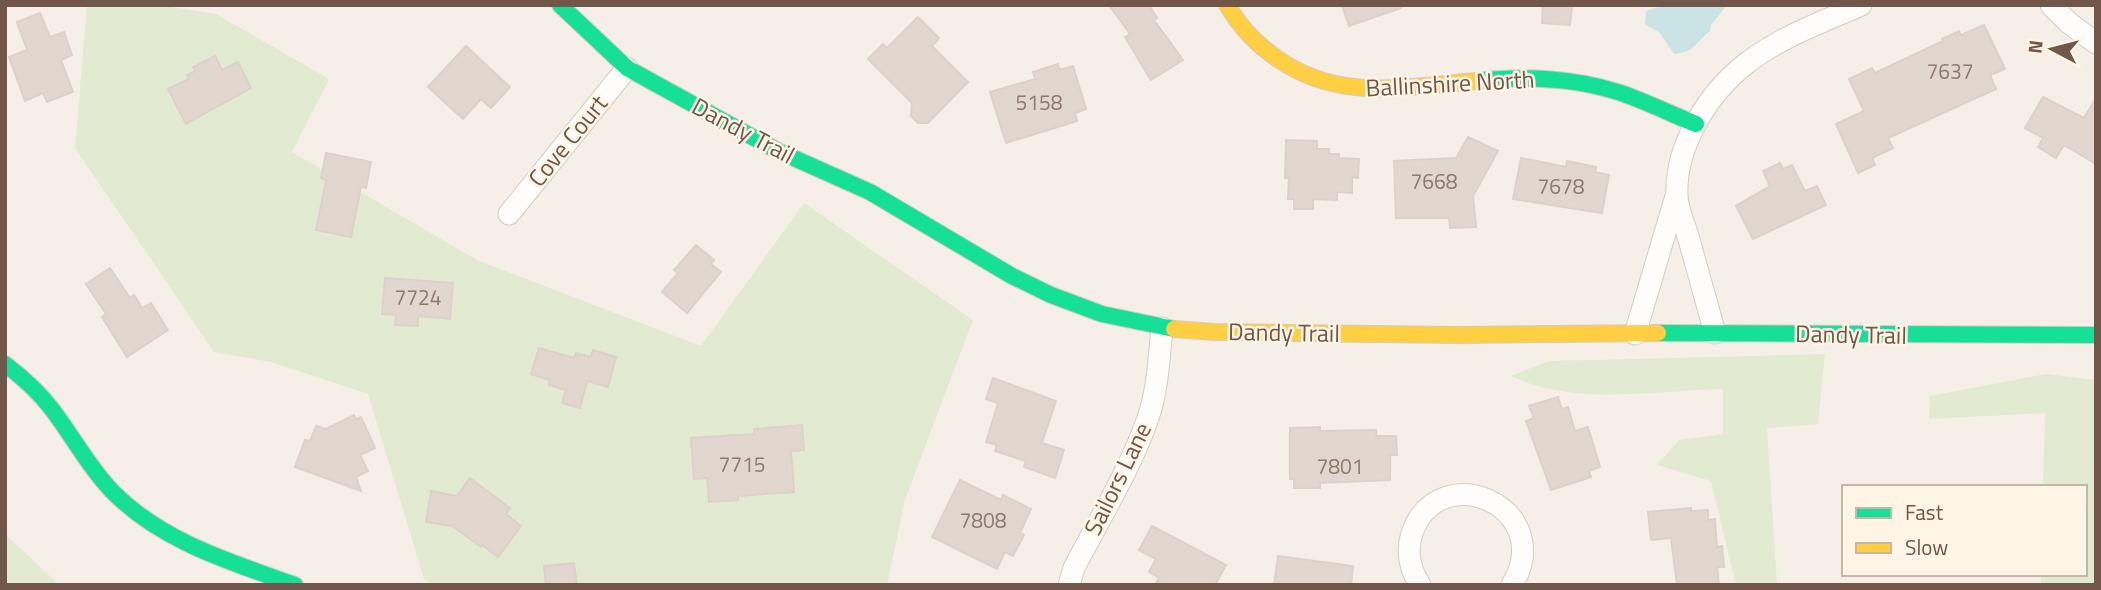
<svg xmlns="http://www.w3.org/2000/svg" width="2101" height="590" viewBox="0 0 2101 590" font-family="'Titillium Web',sans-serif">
<rect width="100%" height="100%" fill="#f5efe7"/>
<g fill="#e2ebd2">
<polygon points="87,5 158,5 216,14 329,79 292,152 477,260 701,346 804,203 973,320 905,500 887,585 435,585 424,579 368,394 271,362 214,352 75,148"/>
<path d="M1825 354 1818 424 1767 428 1777 585H1736L1711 481 1657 465 1679 440 1723 434V389C1653 390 1577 407 1511 376L1549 361Z"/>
<polygon points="2046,374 2096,380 2096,585 2041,585 2041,574 2085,574 2085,487 2043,487 2045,413 1929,419 1930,396"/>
<polygon points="5,534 55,581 57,585 5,585"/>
</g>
<path fill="#cae3e4" d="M1672 5H1727L1711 25 1710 31C1695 42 1696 52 1674 54L1660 33 1645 24 1646 11 1655 8Z"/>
<g fill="#e1d7cf" stroke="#ddd2ca" stroke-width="2">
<polygon points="1109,5 1149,5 1157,18 1154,20 1183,60 1151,80 1125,37 1130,34"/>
<polygon points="1342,5 1401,5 1401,8 1349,26"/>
<polygon points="1543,5 1572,5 1570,25 1542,23"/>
<polygon points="40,13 50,37 64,32 72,55 61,60 73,92 47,102 43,93 25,101 9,57 27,50 17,22"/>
<polygon points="918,17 939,38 932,46 968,82 928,123 918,123 911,116 912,103 868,59 883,44 887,48"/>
<polygon points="1984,25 2005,69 1990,75 1996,89 1888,138 1893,148 1872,158 1875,165 1858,173 1836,124 1864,111 1849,79 1872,68 1875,73 1943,41 1942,39 1959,31 1961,35"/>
<polygon points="466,46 510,87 491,108 481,99 463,119 428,87"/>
<polygon points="215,56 222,70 238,62 251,88 186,124 168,89 189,79 187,75 195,71 193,67"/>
<polygon points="1058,64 1060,70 1073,66 1086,109 1075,113 1077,121 1006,143 990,92 1035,79 1033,72"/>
<polygon points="2043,97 2084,118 2096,98 2096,164 2064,145 2056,158 2038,147 2043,138 2025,128"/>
<polygon points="1468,137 1498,151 1473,196 1476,227 1450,228 1449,218 1396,218 1394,161 1456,158"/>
<polygon points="1286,140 1317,141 1317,149 1329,149 1329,154 1339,154 1339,158 1359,159 1358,178 1352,177 1352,193 1337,192 1337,200 1313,199 1313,209 1294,209 1294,199 1288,199 1289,178 1285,178"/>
<polygon points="326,153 371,162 366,188 361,187 351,237 316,230 326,180 321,178"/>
<polygon points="1521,158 1566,167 1567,161 1596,167 1595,172 1609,175 1602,213 1513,199"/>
<polygon points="1780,163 1783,169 1792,165 1805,191 1817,186 1826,205 1753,239 1736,206 1770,186 1763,171"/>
<polygon points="696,245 714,260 711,264 721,272 687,313 662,292 678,273 674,270"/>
<polygon points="110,268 130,298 134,295 142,308 151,303 168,330 127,357 102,317 106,314 86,284"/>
<polygon points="385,278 453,283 450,319 418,316 418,326 395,325 396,315 382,314"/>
<polygon points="539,348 574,358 576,353 591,357 593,350 616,357 608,387 587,381 580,408 562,403 566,390 549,385 550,380 531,374"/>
<polygon points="993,378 1056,401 1042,443 1064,450 1055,478 1024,467 1026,461 995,451 997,445 986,442 998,403 986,399"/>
<polygon points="1558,397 1562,409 1568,407 1575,431 1588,427 1600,467 1589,471 1591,477 1551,490 1526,421 1534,418 1529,406"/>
<polygon points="354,415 356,419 361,417 375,448 360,455 368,471 356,477 361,491 295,467 305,440 310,441 316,426 326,429"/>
<polygon points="802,425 804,450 791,451 794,492 738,496 738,500 709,502 707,478 694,479 691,438 754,434 754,429"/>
<polygon points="1320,427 1320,431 1376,430 1376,436 1396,436 1397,455 1390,455 1390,480 1320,483 1320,488 1294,488 1294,479 1290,479 1290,428"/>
<polygon points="470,478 510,508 506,514 521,526 498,557 482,545 481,547 452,526 426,522 431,491 457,496"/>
<polygon points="960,480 1001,500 1003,495 1031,509 1020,533 1024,535 1013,556 1005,552 997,569 932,537"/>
<polygon points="1691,508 1691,511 1708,510 1708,520 1715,519 1717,547 1722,546 1724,567 1717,567 1719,585 1677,585 1671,538 1651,540 1648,512"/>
<polygon points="1152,526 1226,565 1215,585 1155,585 1159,578 1149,572 1156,559 1139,550"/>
<polygon points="1278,556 1353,566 1351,585 1274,585"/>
<polygon points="574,563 577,585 546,585 544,566"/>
</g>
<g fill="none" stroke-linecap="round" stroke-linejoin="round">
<g stroke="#d4ccc6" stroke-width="23">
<g id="street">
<polyline points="2051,5 2069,23 2096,43"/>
<polyline points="509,214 627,68"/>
<path d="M1715 333C1706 301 1697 268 1688 236 1684 223 1677 208 1677 195 1675 145 1709 92 1747 63 1780 37 1823 22 1861 5"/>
<polyline points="1635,334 1676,196"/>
<path d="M1069 585 1074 568C1099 519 1130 470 1148 418 1158 389 1159 358 1162 328"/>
<path d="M1420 585C1410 570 1406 551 1412 533 1440 455 1558 508 1512 585"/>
</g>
</g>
<g stroke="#d4cbc4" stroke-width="18">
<g id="fast">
<polyline points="560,5 627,68 778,151 870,192 1012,276 1051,295 1102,314 1174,329"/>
<path d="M1476 81C1525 76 1573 77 1621 93 1647 102 1671 114 1696 124"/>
<polyline points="1658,333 2096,335"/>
<path d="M5 364C22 377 38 391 51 408 72 435 88 466 111 490 160 541 230 562 295 585"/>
</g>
</g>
<g stroke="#d4cbc4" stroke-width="18">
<g id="slow">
<path d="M1227 5C1240 27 1257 45 1278 59 1339 102 1407 87 1476 81"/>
<polyline points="1174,329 1215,332 1459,335 1658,333"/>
</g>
</g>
<use href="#street" stroke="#fefdfb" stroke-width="21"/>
<use href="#fast" stroke="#16e098" stroke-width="16"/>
<use href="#slow" stroke="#ffcf43" stroke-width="16"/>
</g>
<g text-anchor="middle" stroke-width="5" stroke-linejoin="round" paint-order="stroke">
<g font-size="21" fill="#8f796d">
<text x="1950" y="79">7637</text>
<text x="1039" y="110">5158</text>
<text x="1434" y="189">7668</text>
<text x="1561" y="194">7678</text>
<text x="418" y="305">7724</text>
<text x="742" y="472">7715</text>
<text x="1340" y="474">7801</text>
<text x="983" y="528">7808</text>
</g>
<g font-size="24" fill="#715749" stroke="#fef5e7">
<text transform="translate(1450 84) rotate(-3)" y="8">Ballinshire North</text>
<text transform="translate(743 131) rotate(28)" y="8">Dandy Trail</text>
<text transform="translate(568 141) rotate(-51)" y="8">Cove Court</text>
<text transform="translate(1284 333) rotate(1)" y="8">Dandy Trail</text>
<text transform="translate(1851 335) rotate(1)" y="8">Dandy Trail</text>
<text transform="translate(1118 479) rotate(-64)" y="8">Sailors Lane</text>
</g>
</g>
<rect width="2101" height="590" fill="none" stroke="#715749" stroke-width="14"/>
<rect x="1842" y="485" width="245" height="91" fill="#fef5e7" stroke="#c6b6a8" stroke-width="2"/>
<rect x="1856" y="508" width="35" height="10" fill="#16e098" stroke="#c6b6a8" stroke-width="2"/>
<text x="1905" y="520" font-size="21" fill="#715749">Fast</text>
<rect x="1856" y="543" width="35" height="10" fill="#ffcf43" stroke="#c6b6a8" stroke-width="2"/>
<text x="1905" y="555" font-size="21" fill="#715749">Slow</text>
<g transform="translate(2052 49) rotate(277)" stroke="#fef5e7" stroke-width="5" paint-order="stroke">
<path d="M0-5L12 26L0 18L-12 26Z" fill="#715749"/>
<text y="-10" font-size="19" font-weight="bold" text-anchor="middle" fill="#715749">N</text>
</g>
</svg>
